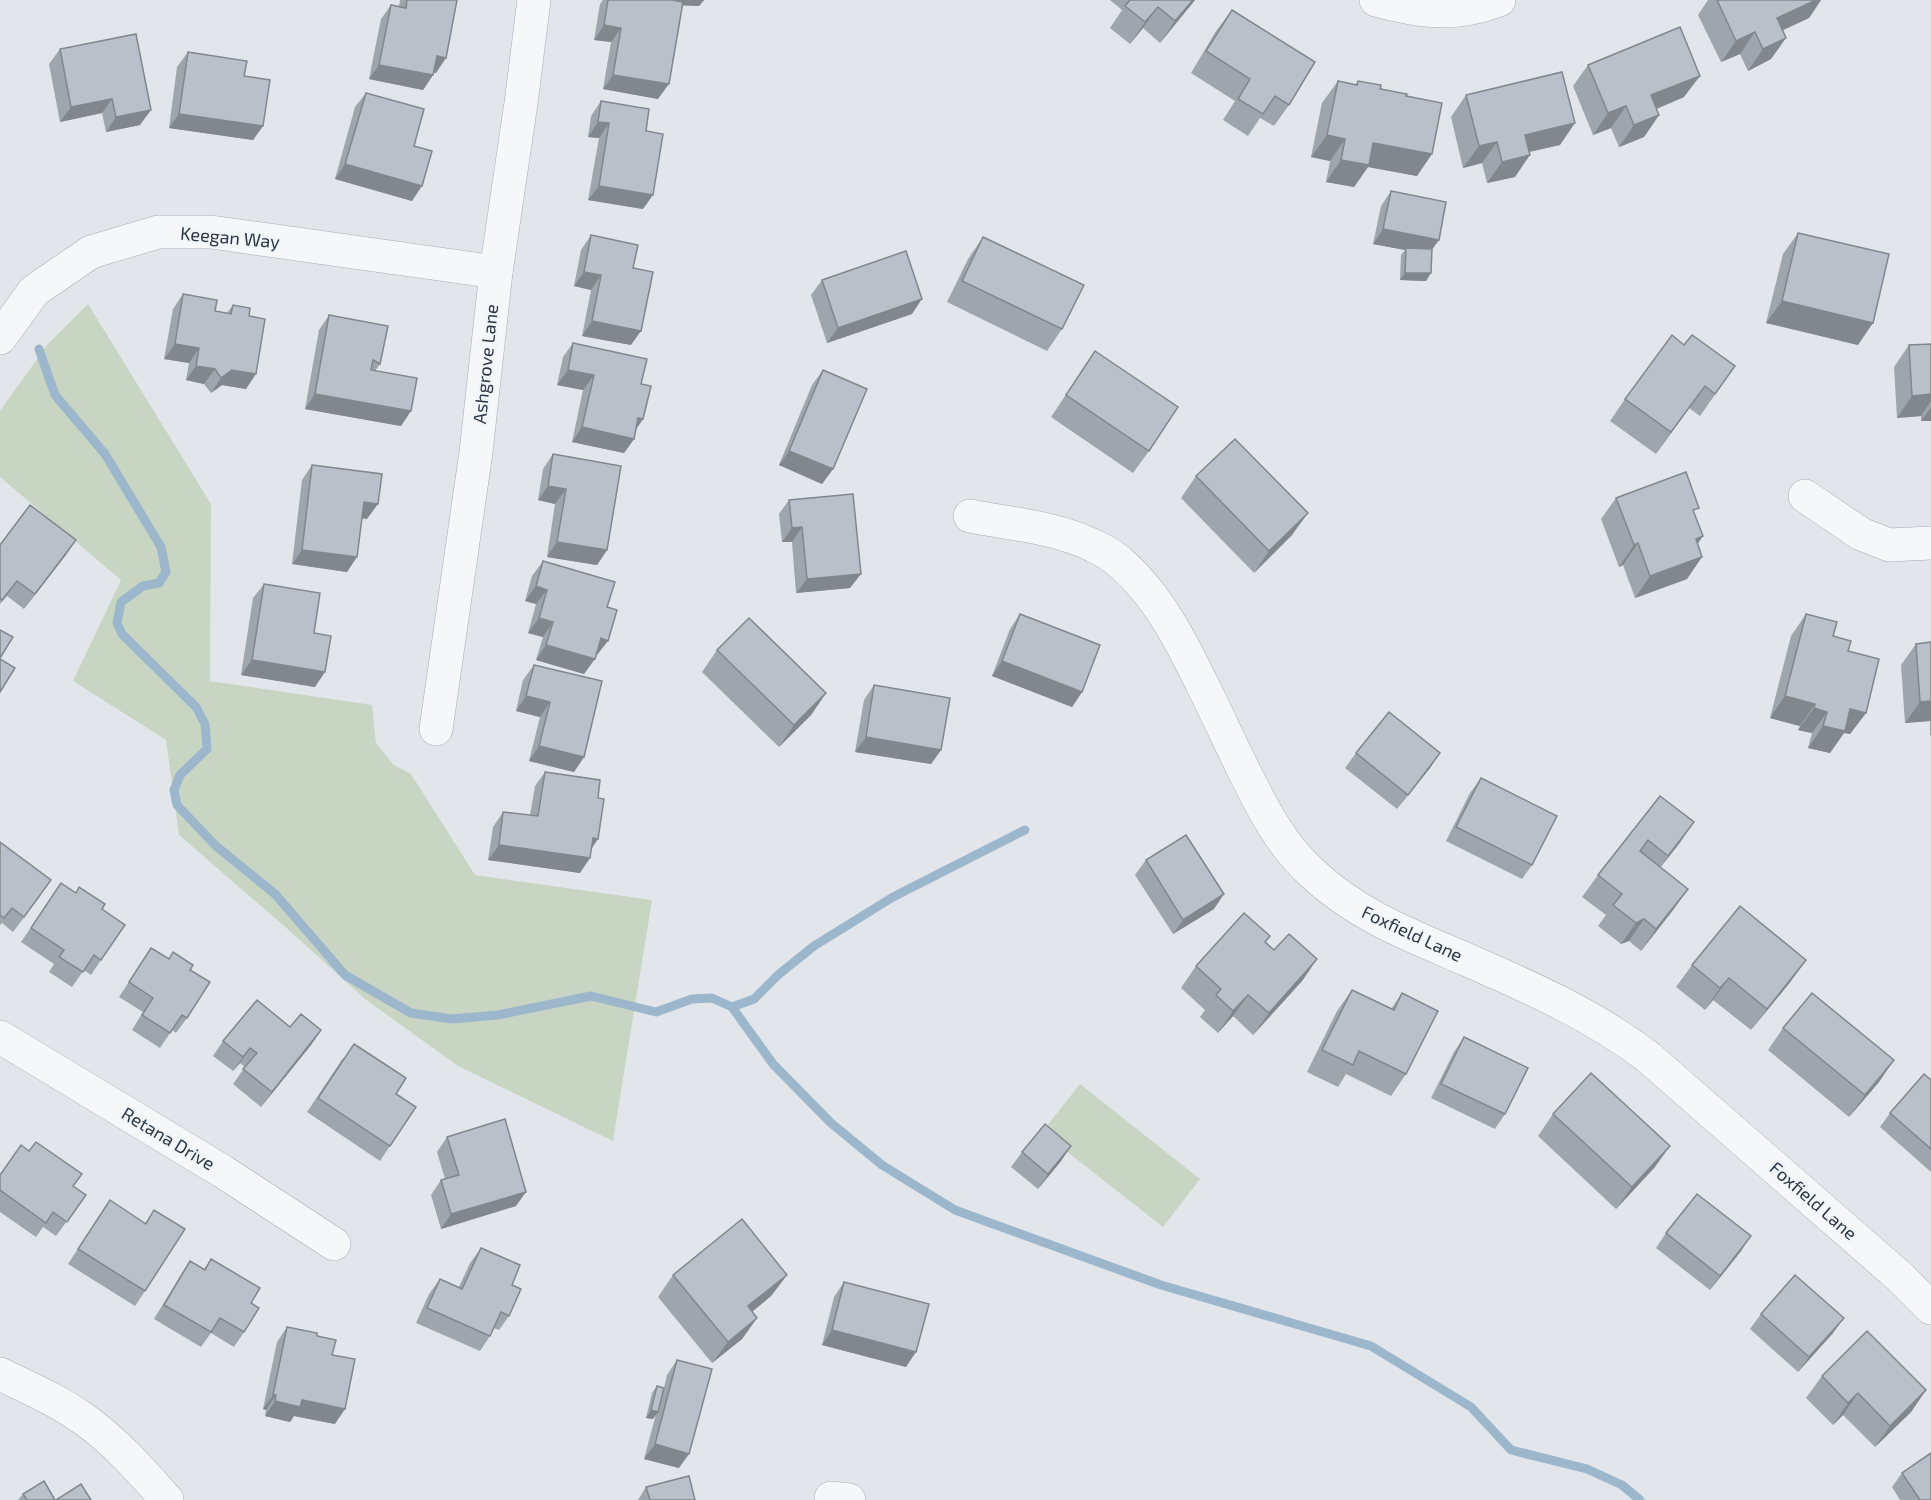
<svg xmlns="http://www.w3.org/2000/svg" width="1931" height="1500" viewBox="0 0 1931 1500" font-family="'Exo 2',sans-serif">
<rect width="100%" height="100%" fill="#e2e6eb"/>
<g fill="#c9d5c3">
<polygon points="88,304 211,504 210,681 372,705 376,743 394,765 411,774 475,875 652,900 613,1141 458,1066 365,999 283,925 179,835 166,740 73,681 121,580 0,477 0,411 47,345"/>
<polygon points="1080,1084 1200,1179 1163,1227 1042,1132"/>
</g>
<g fill="none" stroke-linecap="round" stroke-linejoin="round">
<g stroke="#9cb7cc" stroke-width="9">
<polyline points="39,349 55,395 105,454 161,547 166,572 159,583 143,586 121,602 117,623 122,634 196,707 205,724 207,749 180,775 174,790 177,805 216,846 275,894 345,975 411,1013 452,1019 498,1015 591,996 656,1012 692,999 712,998 732,1007 773,1064 831,1123 882,1165 955,1210 1161,1285 1371,1346 1471,1407 1511,1450 1587,1469 1622,1485 1640,1500"/>
<polyline points="732,1007 754,999 778,975 814,946 893,897 1025,830"/>
</g>
<g stroke="#a7adb6" stroke-width="34">
<g id="minor">
<path d="M1376 0C1421 12 1454 17 1499 0"/>
<polyline points="0,338 34,291 91,252 158,232 211,232 496,272"/>
<polyline points="1805,496 1861,534 1889,545 1931,543"/>
<path d="M970 516C1011 524 1056 527 1094 546 1117 556 1134 574 1149 593 1171 621 1186 652 1202 684 1217 714 1231 745 1246 775 1264 811 1282 846 1312 873 1357 915 1407 934 1463 958 1527 986 1592 1014 1648 1057L1900 1277 1931 1308"/>
<polyline points="436,729 476,452 496,272 521,103 534,0"/>
<polyline points="0,1037 222,1171 334,1244"/>
<path d="M0 1374C29 1388 59 1401 85 1420 116 1442 142 1472 167 1500"/>
<polyline points="831,1498 849,1500"/>
</g>
</g>
<use href="#minor" stroke="#f5f7f9" stroke-width="33"/>
</g>
<g fill="#9fa5ad">
<polygon points="400,0 457,0 436,73 433,72 433,75 423,90 369,79 381,19 391,5 399,6"/>
<polygon points="603,0 704,0 699,6 682,5 658,99 603,89 611,42 594,40 600,4"/>
<polygon points="1110,0 1195,0 1160,43 1143,28 1130,44 1110,28 1122,10"/>
<polygon points="1708,0 1821,0 1809,18 1782,30 1771,59 1748,71 1740,54 1721,62 1698,15"/>
<polygon points="1232,10 1289,105 1274,126 1260,118 1248,136 1223,120 1235,101 1191,73 1216,31"/>
<polygon points="60,49 140,125 106,132 102,113 60,122 49,64"/>
<polygon points="188,52 244,76 263,126 253,140 169,128 177,67"/>
<polygon points="1588,65 1684,97 1657,109 1659,115 1644,137 1619,147 1611,128 1593,135 1573,86"/>
<polygon points="1338,81 1355,85 1358,81 1406,96 1417,176 1368,167 1354,187 1326,182 1330,161 1311,157 1322,103"/>
<polygon points="366,93 414,146 412,201 335,179 355,107"/>
<polygon points="1466,95 1560,145 1529,152 1515,177 1487,183 1482,163 1463,168 1451,117"/>
<polygon points="601,101 643,209 588,200 599,138 588,137 591,116"/>
<polygon points="1391,191 1432,249 1426,281 1400,280 1401,255 1405,250 1373,244 1381,206"/>
<polygon points="1798,233 1858,345 1766,323 1783,254"/>
<polygon points="591,235 633,268 631,345 582,336 591,290 574,286 581,250"/>
<polygon points="983,237 1062,329 1047,351 947,302 968,259"/>
<polygon points="822,280 912,314 827,343 811,295"/>
<polygon points="183,294 215,311 227,313 233,305 249,316 246,389 222,385 211,393 204,384 186,380 189,363 164,359 173,309"/>
<polygon points="329,315 380,364 375,371 401,426 305,409 319,330"/>
<polygon points="573,343 641,384 643,419 636,429 634,439 624,453 572,442 583,390 557,385 563,357"/>
<polygon points="1931,344 1931,421 1921,421 1921,416 1897,418 1894,367 1909,345"/>
<polygon points="1684,345 1735,366 1700,416 1689,408 1656,454 1610,421 1625,399"/>
<polygon points="1095,351 1149,451 1133,473 1051,417"/>
<polygon points="823,370 833,469 822,484 779,465 812,385"/>
<polygon points="553,454 607,550 597,565 547,557 555,504 538,500 543,469"/>
<polygon points="312,465 367,519 362,518 347,572 292,564 302,480"/>
<polygon points="1196,476 1292,535 1254,573 1181,498"/>
<polygon points="1616,498 1695,514 1698,545 1687,579 1635,598 1623,565 1619,567 1601,519"/>
<polygon points="789,500 850,588 796,593 792,542 782,542 779,514"/>
<polygon points="76,540 24,609 7,596 0,604 0,545"/>
<polygon points="543,561 607,607 597,655 596,655 584,674 536,660 543,637 528,633 536,604 525,601 532,576"/>
<polygon points="264,584 314,633 315,687 241,675 253,598"/>
<polygon points="1020,614 1082,692 1072,707 992,676 1010,629"/>
<polygon points="1806,614 1833,636 1848,651 1866,713 1850,734 1844,733 1830,753 1808,748 1812,733 1798,730 1800,726 1770,718 1791,636"/>
<polygon points="1931,642 1931,735 1930,736 1930,721 1905,723 1901,665 1916,644"/>
<polygon points="717,650 826,693 811,715 779,747 702,672"/>
<polygon points="534,665 584,757 574,772 529,761 540,717 516,711 523,680"/>
<polygon points="874,685 941,750 931,764 855,752 864,700"/>
<polygon points="1356,753 1430,768 1397,809 1345,768"/>
<polygon points="545,772 598,798 592,849 580,873 488,860 493,827 503,812 530,815 535,786"/>
<polygon points="1481,778 1532,865 1522,879 1446,841 1470,793"/>
<polygon points="1660,796 1694,822 1660,867 1688,889 1673,910 1641,951 1629,941 1621,944 1598,926 1606,915 1582,897 1598,875"/>
<polygon points="0,842 41,895 13,932 2,923 0,925"/>
<polygon points="1146,860 1214,909 1173,934 1135,875"/>
<polygon points="61,883 102,909 101,960 91,975 84,970 72,987 49,972 54,964 21,942"/>
<polygon points="1266,942 1274,950 1317,959 1302,981 1253,1035 1233,1016 1218,1033 1200,1017 1205,1010 1181,988 1196,966"/>
<polygon points="151,948 168,959 173,952 190,970 187,1018 176,1033 172,1030 160,1048 132,1030 143,1012 119,997"/>
<polygon points="1692,965 1791,981 1751,1030 1713,1000 1705,1010 1676,987"/>
<polygon points="1352,990 1391,1009 1402,993 1406,1074 1391,1096 1346,1074 1338,1087 1307,1072 1337,1011"/>
<polygon points="290,1027 321,1030 311,1045 261,1107 233,1084 245,1067 240,1063 233,1071 213,1056 223,1041"/>
<polygon points="1783,1028 1879,1082 1849,1117 1768,1050"/>
<polygon points="1464,1037 1505,1114 1495,1129 1431,1098 1454,1052"/>
<polygon points="343,1058 416,1107 380,1161 307,1112"/>
<polygon points="1931,1080 1931,1172 1880,1127 1890,1113"/>
<polygon points="1553,1114 1670,1146 1654,1168 1616,1209 1538,1136"/>
<polygon points="447,1137 516,1206 441,1229 431,1195 441,1180 445,1179 437,1152"/>
<polygon points="1071,1146 1061,1161 1038,1189 1011,1167 1022,1152"/>
<polygon points="0,1175 73,1186 86,1195 56,1236 43,1227 36,1237 0,1212"/>
<polygon points="110,1200 145,1223 154,1210 145,1291 135,1306 68,1264"/>
<polygon points="1666,1233 1741,1251 1710,1290 1656,1248"/>
<polygon points="481,1248 512,1285 509,1316 499,1330 494,1328 490,1336 480,1351 416,1323 429,1294 440,1279 459,1287 470,1263"/>
<polygon points="211,1259 251,1303 244,1332 234,1347 211,1333 201,1347 154,1319 180,1276 190,1261 204,1269"/>
<polygon points="673,1275 787,1275 771,1296 752,1312 757,1318 742,1339 712,1363 658,1297"/>
<polygon points="844,1282 906,1367 822,1345 834,1297"/>
<polygon points="1761,1314 1833,1333 1798,1372 1750,1329"/>
<polygon points="287,1327 317,1336 332,1355 335,1424 294,1416 290,1422 265,1416 266,1410 263,1409 277,1342"/>
<polygon points="677,1360 679,1468 644,1459 656,1414 653,1419 646,1418 652,1393 657,1386 664,1388 667,1375"/>
<polygon points="1822,1376 1926,1390 1911,1412 1875,1447 1843,1415 1833,1425 1806,1398"/>
<polygon points="1902,1473 1931,1500 1900,1500 1892,1487"/>
<polygon points="646,1487 695,1500 638,1500"/>
<polygon points="23,1494 55,1500 18,1500"/>
</g>
<g fill="#82868d">
<polygon points="646,0 704,0 699,6 643,4"/>
<polygon points="1193,0 1195,0 1160,43 1175,21"/>
<polygon points="1816,0 1821,0 1809,18 1762,40 1777,18"/>
<polygon points="1158,7 1143,28 1130,44 1145,22"/>
<polygon points="604,25 621,28 611,42 594,40"/>
<polygon points="1755,32 1740,54 1721,62 1736,41"/>
<polygon points="1786,38 1771,59 1748,71 1763,49"/>
<polygon points="437,56 446,58 436,73 426,71"/>
<polygon points="379,65 433,75 423,90 369,79"/>
<polygon points="613,75 669,84 658,99 603,89"/>
<polygon points="1700,76 1684,97 1636,117 1651,95"/>
<polygon points="112,99 102,113 60,122 71,107"/>
<polygon points="1626,106 1611,128 1593,135 1608,113"/>
<polygon points="151,110 140,125 106,132 116,117"/>
<polygon points="179,114 263,126 253,140 169,128"/>
<polygon points="1659,115 1644,137 1619,147 1634,125"/>
<polygon points="598,122 609,123 599,138 588,137"/>
<polygon points="1575,123 1560,145 1510,156 1525,135"/>
<polygon points="1327,135 1345,139 1330,161 1311,157"/>
<polygon points="1497,142 1482,163 1463,168 1479,146"/>
<polygon points="1373,143 1432,154 1417,176 1368,167 1354,187 1326,182 1341,160"/>
<polygon points="1530,155 1515,177 1487,183 1502,162"/>
<polygon points="345,164 422,186 412,201 335,179"/>
<polygon points="599,186 653,195 643,209 588,200"/>
<polygon points="1383,229 1439,240 1428,255 1406,248 1405,250 1373,244"/>
<polygon points="584,272 601,275 591,290 574,286"/>
<polygon points="1405,273 1431,273 1426,281 1400,280"/>
<polygon points="922,299 912,314 827,343 838,328"/>
<polygon points="1782,301 1873,323 1858,345 1766,323"/>
<polygon points="592,321 641,331 631,345 582,336"/>
<polygon points="175,344 199,348 189,363 164,359"/>
<polygon points="196,366 215,369 204,384 186,380"/>
<polygon points="232,370 256,374 246,389 222,385 211,393 221,378"/>
<polygon points="568,370 594,375 583,390 557,385"/>
<polygon points="1705,386 1689,408 1656,454 1671,432"/>
<polygon points="315,394 411,411 401,426 305,409"/>
<polygon points="1931,394 1931,401 1921,416 1897,418 1912,396"/>
<polygon points="1931,407 1931,421 1921,421"/>
<polygon points="638,418 643,419 633,434"/>
<polygon points="582,427 634,439 624,453 572,442"/>
<polygon points="789,451 833,469 822,484 779,465"/>
<polygon points="548,486 566,489 555,504 538,500"/>
<polygon points="364,502 378,504 367,519 354,517"/>
<polygon points="1308,513 1292,535 1254,573 1269,551"/>
<polygon points="802,527 792,542 782,542 792,528"/>
<polygon points="1703,536 1688,558 1696,539"/>
<polygon points="76,540 66,555 24,609 35,594"/>
<polygon points="557,542 607,550 597,565 547,557"/>
<polygon points="1638,543 1623,565 1619,567 1634,545"/>
<polygon points="302,550 357,557 347,572 292,564"/>
<polygon points="1702,557 1687,579 1635,598 1650,576"/>
<polygon points="861,574 850,588 796,593 807,579"/>
<polygon points="536,586 547,590 536,604 525,601"/>
<polygon points="539,618 553,622 543,637 528,633"/>
<polygon points="601,638 608,641 597,655 590,653"/>
<polygon points="546,645 595,659 584,674 536,660"/>
<polygon points="252,660 325,672 315,687 241,675"/>
<polygon points="1002,661 1082,692 1072,707 992,676"/>
<polygon points="826,693 811,715 779,747 794,725"/>
<polygon points="526,696 550,702 540,717 516,711"/>
<polygon points="1785,696 1815,704 1800,726 1770,718"/>
<polygon points="1931,701 1931,720 1930,721 1905,723 1920,702"/>
<polygon points="1814,708 1827,712 1812,733 1798,730"/>
<polygon points="1850,709 1866,713 1850,734 1844,733 1830,753 1808,748 1823,726"/>
<polygon points="866,737 941,750 931,764 855,752"/>
<polygon points="539,746 584,757 574,772 529,761"/>
<polygon points="1440,753 1430,768 1397,809 1408,795"/>
<polygon points="1694,822 1679,844 1652,878 1668,856"/>
<polygon points="593,838 598,839 588,854"/>
<polygon points="499,845 590,858 580,873 488,860"/>
<polygon points="1688,889 1673,910 1641,951 1656,929"/>
<polygon points="1224,894 1214,909 1173,934 1183,920"/>
<polygon points="1644,919 1629,941 1621,944 1636,923"/>
<polygon points="1317,959 1302,981 1253,1035 1269,1013"/>
<polygon points="1806,960 1791,981 1751,1030 1767,1009"/>
<polygon points="1729,978 1713,1000 1705,1010 1720,988"/>
<polygon points="1248,995 1233,1016 1218,1033 1233,1011"/>
<polygon points="321,1030 311,1045 261,1107 272,1092"/>
<polygon points="250,1048 240,1063 233,1071 243,1057"/>
<polygon points="1894,1060 1879,1082 1849,1117 1865,1095"/>
<polygon points="1071,1146 1061,1161 1038,1189 1048,1174"/>
<polygon points="1670,1146 1654,1168 1616,1209 1632,1187"/>
<polygon points="526,1192 516,1206 441,1229 451,1214"/>
<polygon points="1751,1236 1741,1251 1710,1290 1720,1276"/>
<polygon points="787,1275 771,1296 732,1328 748,1306"/>
<polygon points="757,1318 742,1339 712,1363 728,1342"/>
<polygon points="1844,1318 1833,1333 1798,1372 1809,1357"/>
<polygon points="832,1330 916,1352 906,1367 822,1345"/>
<polygon points="1926,1390 1911,1412 1875,1447 1890,1426"/>
<polygon points="1858,1393 1843,1415 1833,1425 1848,1403"/>
<polygon points="273,1395 276,1395 266,1410 263,1409"/>
<polygon points="302,1400 345,1409 335,1424 294,1416 290,1422 265,1416 275,1401"/>
<polygon points="651,1410 658,1412 653,1419 646,1418"/>
<polygon points="655,1444 689,1454 679,1468 644,1459"/>
</g>
<g fill="#b9c0c9" stroke="#82868d" stroke-width="1.5">
<polygon points="407,0 457,0 446,58 437,56 433,75 379,65 391,5 406,8"/>
<polygon points="608,0 672,0 683,2 669,84 613,75 621,28 604,25"/>
<polygon points="1130,0 1193,0 1175,21 1158,7 1145,22 1125,6"/>
<polygon points="1717,0 1816,0 1777,18 1786,38 1763,49 1755,32 1736,41"/>
<polygon points="1232,10 1315,62 1289,105 1275,96 1263,114 1238,99 1250,79 1206,51"/>
<polygon points="1680,27 1700,76 1651,95 1659,115 1634,125 1626,106 1608,113 1588,65"/>
<polygon points="136,34 151,110 116,117 112,99 71,107 60,49"/>
<polygon points="188,52 247,61 244,76 270,80 263,126 179,114"/>
<polygon points="1562,72 1575,123 1525,135 1530,155 1502,162 1497,142 1479,146 1466,95"/>
<polygon points="1338,81 1357,85 1358,81 1381,85 1380,89 1407,94 1406,96 1442,103 1432,154 1373,143 1369,165 1341,160 1345,139 1327,135"/>
<polygon points="366,93 424,109 414,146 432,151 422,186 345,164"/>
<polygon points="601,101 649,109 646,131 663,134 653,195 599,186 609,123 598,122"/>
<polygon points="1391,191 1446,202 1439,240 1383,229"/>
<polygon points="1798,233 1889,254 1873,323 1782,301"/>
<polygon points="591,235 638,245 633,268 653,272 641,331 592,321 601,275 584,272"/>
<polygon points="983,237 1084,285 1062,329 962,281"/>
<polygon points="1406,248 1432,249 1431,273 1405,273"/>
<polygon points="906,251 922,299 838,328 822,280"/>
<polygon points="183,294 217,300 215,311 231,314 233,305 250,308 249,316 265,319 256,374 232,370 221,378 215,369 196,366 199,348 175,344"/>
<polygon points="329,315 388,326 380,364 373,360 371,370 417,378 411,411 315,394"/>
<polygon points="1672,335 1684,345 1692,335 1735,366 1715,394 1705,386 1671,432 1625,399"/>
<polygon points="573,343 647,359 641,384 651,386 643,419 638,418 634,439 582,427 594,375 568,370"/>
<polygon points="1931,344 1931,394 1912,396 1909,345"/>
<polygon points="1095,351 1178,407 1149,451 1066,395"/>
<polygon points="823,370 867,389 833,469 789,451"/>
<polygon points="1235,439 1308,513 1269,551 1196,476"/>
<polygon points="553,454 621,466 607,550 557,542 566,489 548,486"/>
<polygon points="312,465 382,474 378,504 364,502 357,557 302,550"/>
<polygon points="1686,472 1699,508 1693,510 1703,536 1696,539 1702,557 1650,576 1638,543 1634,545 1616,498"/>
<polygon points="853,494 861,574 807,579 802,527 792,528 789,500"/>
<polygon points="30,505 76,540 35,594 17,581 2,600 0,598 0,545"/>
<polygon points="543,561 615,582 607,607 617,610 608,641 601,638 595,659 546,645 553,622 539,618 547,590 536,586"/>
<polygon points="264,584 320,593 314,633 331,636 325,672 252,660"/>
<polygon points="1020,614 1100,645 1082,692 1002,661"/>
<polygon points="1806,614 1837,622 1833,636 1851,641 1848,651 1879,659 1866,713 1850,709 1845,731 1823,726 1827,712 1814,708 1815,704 1785,696"/>
<polygon points="749,618 826,693 794,725 717,650"/>
<polygon points="0,630 13,637 0,658"/>
<polygon points="1931,642 1931,701 1920,702 1916,644"/>
<polygon points="0,659 15,668 0,692"/>
<polygon points="534,665 602,681 584,757 539,746 550,702 526,696"/>
<polygon points="874,685 950,698 941,750 866,737"/>
<polygon points="1389,712 1440,753 1408,795 1356,753"/>
<polygon points="545,772 600,780 598,798 604,799 598,839 593,838 590,858 499,845 503,812 538,816"/>
<polygon points="1481,778 1557,816 1532,865 1456,827"/>
<polygon points="1660,796 1694,822 1668,856 1648,840 1640,851 1688,889 1656,929 1644,919 1636,923 1613,905 1622,894 1598,875"/>
<polygon points="1186,835 1224,894 1183,920 1146,860"/>
<polygon points="0,842 51,880 24,917 12,908 4,918 0,915"/>
<polygon points="61,883 76,893 79,887 105,904 102,909 125,925 101,960 94,955 83,972 59,957 64,950 31,928"/>
<polygon points="1740,906 1806,960 1767,1009 1729,978 1720,988 1692,965"/>
<polygon points="1244,913 1270,936 1265,942 1274,950 1289,934 1317,959 1269,1013 1248,995 1233,1011 1216,995 1221,989 1196,966"/>
<polygon points="151,948 169,959 173,952 193,965 190,970 210,982 187,1018 182,1015 170,1033 142,1015 153,998 129,982"/>
<polygon points="1352,990 1394,1010 1402,993 1438,1011 1406,1074 1359,1051 1353,1065 1322,1050"/>
<polygon points="1812,993 1894,1060 1865,1095 1783,1028"/>
<polygon points="257,1000 290,1027 301,1014 321,1030 272,1092 243,1069 257,1053 250,1048 243,1057 223,1041"/>
<polygon points="1464,1037 1528,1068 1505,1114 1441,1084"/>
<polygon points="354,1044 406,1078 396,1094 416,1107 390,1146 318,1098"/>
<polygon points="1591,1073 1670,1146 1632,1187 1553,1114"/>
<polygon points="1924,1074 1931,1080 1931,1149 1890,1113"/>
<polygon points="505,1119 526,1192 451,1214 441,1180 459,1175 447,1137"/>
<polygon points="1045,1124 1071,1146 1048,1174 1022,1152"/>
<polygon points="36,1142 82,1174 73,1186 86,1195 67,1222 53,1212 46,1223 0,1190 0,1175 21,1145 29,1151"/>
<polygon points="1697,1194 1751,1236 1720,1276 1666,1233"/>
<polygon points="110,1200 146,1224 154,1210 185,1229 145,1291 78,1249"/>
<polygon points="742,1219 787,1275 748,1306 757,1318 728,1342 673,1275"/>
<polygon points="481,1248 520,1265 512,1285 521,1289 509,1316 501,1312 490,1336 427,1308 440,1279 462,1289"/>
<polygon points="211,1259 260,1288 251,1303 259,1308 244,1332 220,1318 211,1332 164,1305 190,1261 205,1270"/>
<polygon points="1795,1275 1844,1318 1809,1357 1761,1314"/>
<polygon points="844,1282 929,1304 916,1352 832,1330"/>
<polygon points="287,1327 317,1333 317,1336 336,1340 332,1355 355,1359 345,1409 302,1400 300,1407 275,1401 276,1395 273,1395"/>
<polygon points="1867,1331 1926,1390 1890,1426 1858,1393 1848,1403 1822,1376"/>
<polygon points="677,1360 712,1369 689,1454 655,1444"/>
<polygon points="657,1386 664,1388 658,1412 651,1410"/>
<polygon points="1931,1453 1931,1500 1920,1500 1902,1473"/>
<polygon points="689,1476 695,1500 650,1500 646,1487"/>
<polygon points="44,1481 55,1500 27,1500 23,1494"/>
<polygon points="81,1484 91,1500 56,1500"/>
</g>
<g text-anchor="middle" stroke-width="4.5" stroke-linejoin="round" paint-order="stroke">
<g font-size="18" fill="#293544" stroke="#f2f5f8">
<text transform="translate(230 238) rotate(5)" y="6">Keegan Way</text>
<text transform="translate(486 364) rotate(-84)" y="6">Ashgrove Lane</text>
<text transform="translate(1412 934) rotate(25)" y="6">Foxfield Lane</text>
<text transform="translate(168 1139) rotate(31)" y="6">Retana Drive</text>
<text transform="translate(1813 1201) rotate(41)" y="6">Foxfield Lane</text>
</g>
</g>
</svg>
